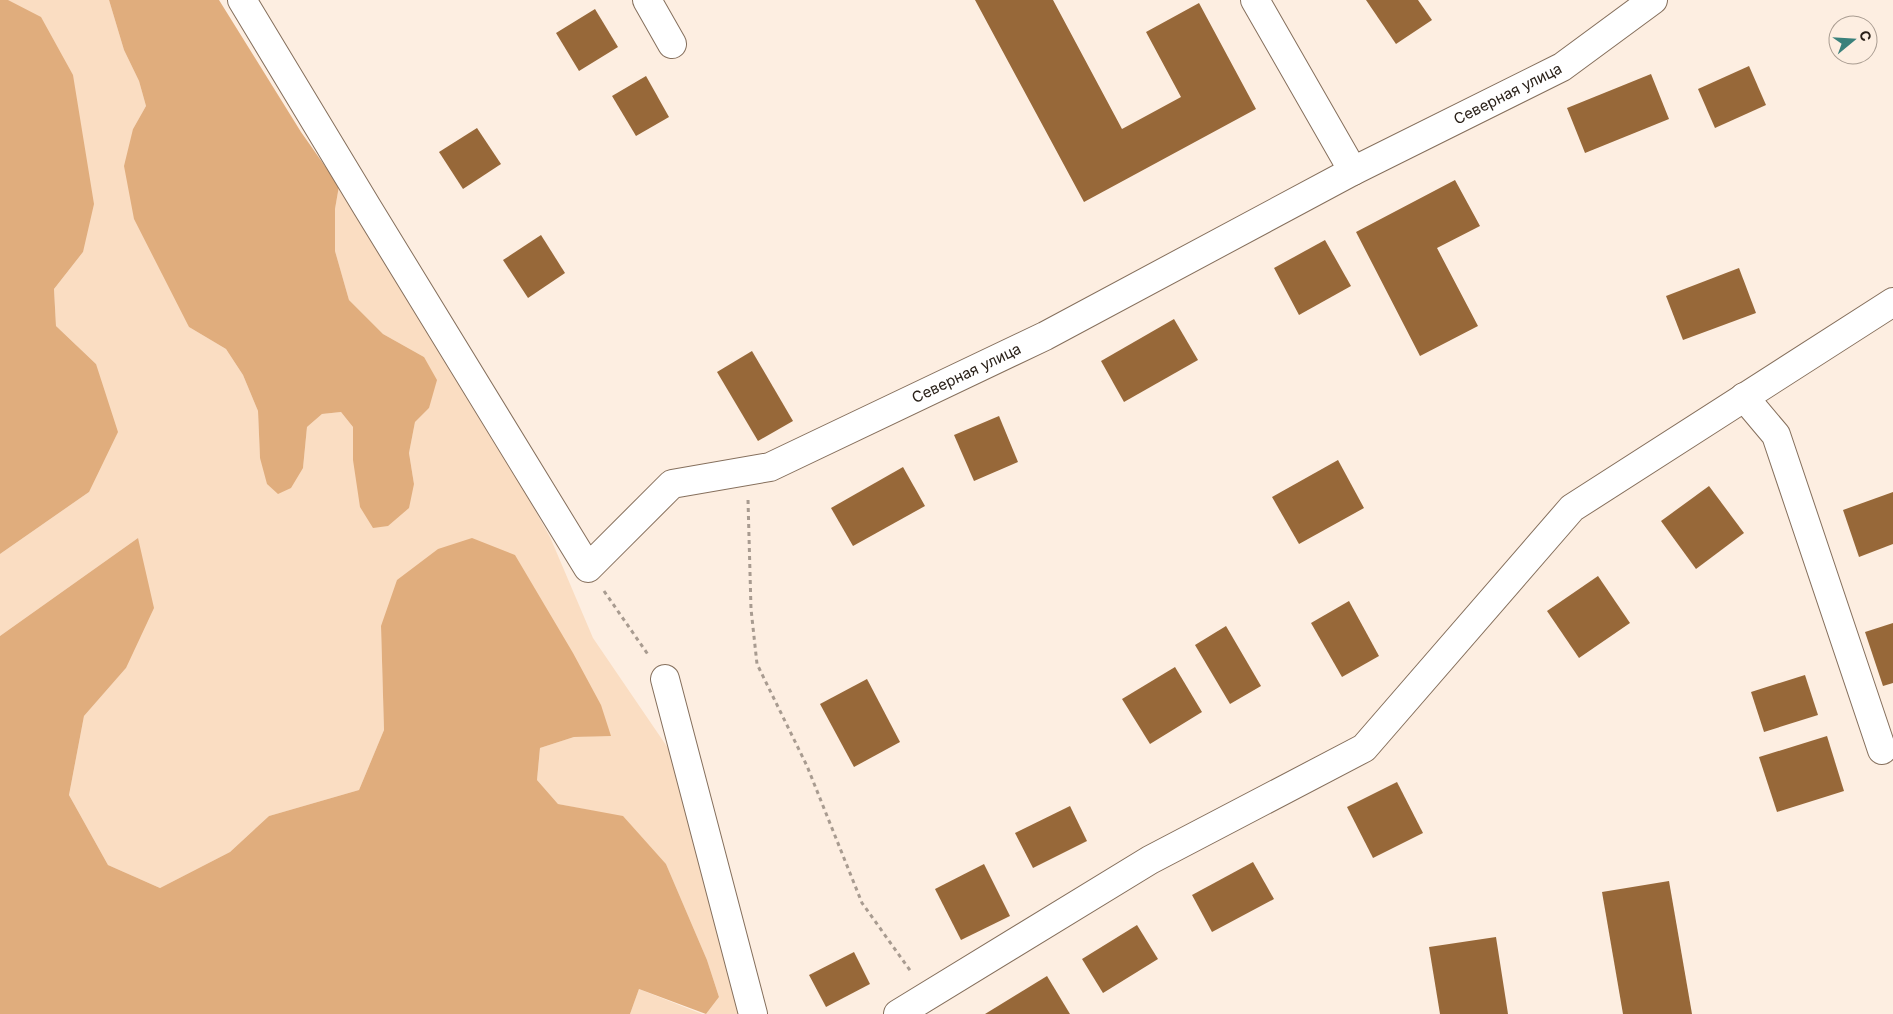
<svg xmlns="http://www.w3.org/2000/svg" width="1893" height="1014" viewBox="0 0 1893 1014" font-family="Inter,sans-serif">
<rect width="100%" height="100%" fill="#fdeee1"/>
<g fill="#faddc2">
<polygon points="0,0 109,0 124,50 139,81 146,106 133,129 189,327 226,349 243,375 258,411 260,458 303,468 307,427 322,414 341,412 353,427 353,460 414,484 409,453 415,422 429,408 424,357 383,334 349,300 335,251 335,209 339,186 461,379 550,537 593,638 670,751 765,1014 706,1014 719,997 707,960 666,864 623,817 558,804 537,780 540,748 574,737 610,735 381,626 384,730 359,790 269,816 230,852 160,888 108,865 69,795 84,716 126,668 138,538 0,636 0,554 89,492 96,364 56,326 54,289 83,252 8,0"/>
<polygon points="639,989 702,1014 630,1014"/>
</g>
<g fill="#e0ad7d">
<polygon points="0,0 8,0 41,17 73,75 94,204 83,252 54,289 56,326 96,364 118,432 89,492 0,554"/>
<polygon points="109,0 219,0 301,132 339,186 335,209 335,251 349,300 383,334 424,357 437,380 429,408 415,422 409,453 414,484 409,508 388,526 373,528 360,507 353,460 353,427 341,412 322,414 307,427 303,468 291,488 278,494 267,484 260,458 258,411 243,375 226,349 189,327 134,219 124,166 133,129 146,106 139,81 124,50"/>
<polygon points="138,538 154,608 126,668 84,716 69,795 108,865 160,888 230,852 269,816 359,790 384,730 381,626 397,580 438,549 472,538 515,555 573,653 601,705 611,736 574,737 540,748 537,780 558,804 623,816 666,864 707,960 719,997 706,1014 639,989 630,1014 0,1014 0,636"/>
</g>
<g fill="#976839">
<polygon points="975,0 1053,0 1122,129 1181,97 1146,32 1199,3 1256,109 1084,202"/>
<polygon points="1366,0 1418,0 1432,20 1396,44"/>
<polygon points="595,9 618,47 579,71 556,33"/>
<polygon points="1749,66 1766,105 1715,128 1698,89"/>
<polygon points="1651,74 1669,119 1585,153 1567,108"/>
<polygon points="646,76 669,117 636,136 612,96"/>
<polygon points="477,128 501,164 463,189 439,152"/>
<polygon points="1455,180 1480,226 1437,248 1478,326 1420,356 1356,232"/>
<polygon points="541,235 565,273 528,298 503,260"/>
<polygon points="1325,240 1351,286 1299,315 1274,268"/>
<polygon points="1739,268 1756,313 1683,340 1666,296"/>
<polygon points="1174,319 1198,360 1124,402 1101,361"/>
<polygon points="752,351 793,421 758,441 717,372"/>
<polygon points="999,416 1018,462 974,481 954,435"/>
<polygon points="1338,460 1364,508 1299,544 1272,497"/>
<polygon points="903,467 925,506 853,546 831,508"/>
<polygon points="1709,486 1744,533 1696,569 1661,521"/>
<polygon points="1893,492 1893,544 1859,557 1843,510"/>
<polygon points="1598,576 1630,623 1579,658 1547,611"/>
<polygon points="1349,601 1379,656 1342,677 1311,623"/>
<polygon points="1893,623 1893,683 1883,686 1865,632"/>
<polygon points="1226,626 1261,686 1230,704 1195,645"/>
<polygon points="1175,667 1202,712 1150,744 1122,699"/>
<polygon points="1805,675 1818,715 1764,732 1751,692"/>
<polygon points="867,679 900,742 854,767 820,704"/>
<polygon points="1827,736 1844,791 1777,812 1759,757"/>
<polygon points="1397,782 1423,833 1373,858 1347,807"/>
<polygon points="1070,806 1087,841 1033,868 1015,833"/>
<polygon points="1253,862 1274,899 1212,932 1192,895"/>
<polygon points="984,864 1010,916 961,940 935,889"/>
<polygon points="1669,881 1692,1014 1623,1014 1602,892"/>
<polygon points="1137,925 1158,959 1103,993 1082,959"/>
<polygon points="1496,937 1508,1014 1440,1014 1429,947"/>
<polygon points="854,952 870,984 826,1007 809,975"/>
<polygon points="1047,976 1070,1014 985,1014"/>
</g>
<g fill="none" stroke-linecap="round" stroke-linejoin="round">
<g stroke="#856f5c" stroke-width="30">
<g id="minor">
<path id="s1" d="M242 0 367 207 588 568 672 484 770 467 1045 336 1353 171"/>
<polyline points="647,0 672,44"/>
<path id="s2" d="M1255 0 1353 171 1562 67 1653 0"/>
<polyline points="1744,397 1776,435 1882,750"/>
<polyline points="665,679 753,1014"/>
<polyline points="898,1014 1150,860 1364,748 1572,508 1893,302"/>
</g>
</g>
<g stroke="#a89b90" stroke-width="3" stroke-dasharray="4 4" stroke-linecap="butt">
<polyline points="748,500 751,609 757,664 807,766 862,903 912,973"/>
<polyline points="604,591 649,656"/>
</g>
<use href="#minor" stroke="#fff" stroke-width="28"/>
</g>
<g text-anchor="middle" stroke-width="5" stroke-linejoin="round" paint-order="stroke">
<g font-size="15" fill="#2a2119" stroke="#fdeee1">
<text dy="5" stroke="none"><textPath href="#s2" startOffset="370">Северная улица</textPath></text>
<text dy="5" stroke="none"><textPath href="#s1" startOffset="1101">Северная улица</textPath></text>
</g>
</g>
<g transform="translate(1853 40) rotate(72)"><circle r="24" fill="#fdeee1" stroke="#a99c91"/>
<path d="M0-4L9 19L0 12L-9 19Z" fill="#3a817b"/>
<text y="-8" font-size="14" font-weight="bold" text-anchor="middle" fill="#2a2119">С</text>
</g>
</svg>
